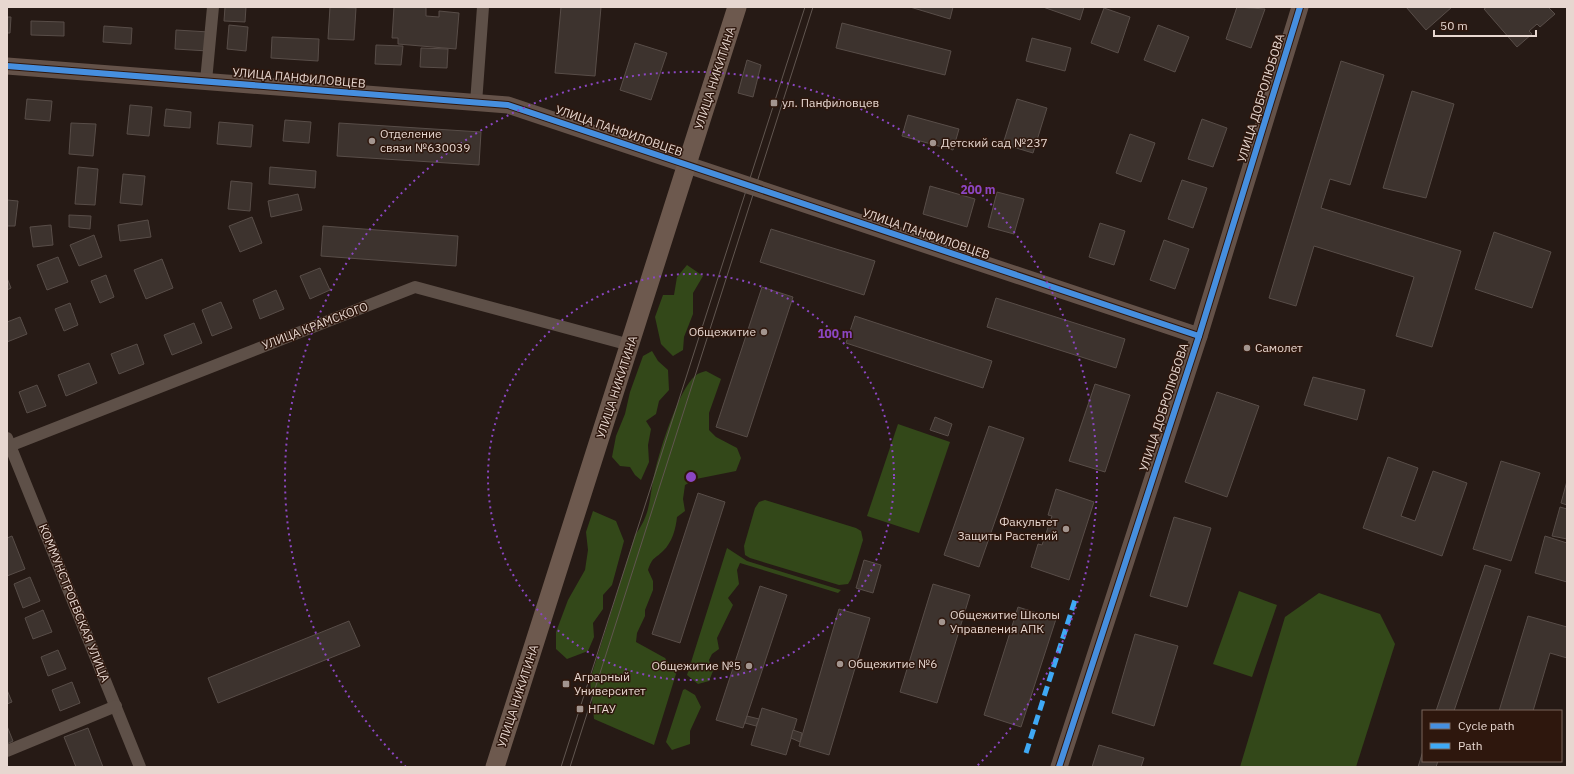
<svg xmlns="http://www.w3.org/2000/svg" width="1574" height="774" viewBox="0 0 1574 774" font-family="'IBM Plex Sans',sans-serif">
<rect width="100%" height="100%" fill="#261a15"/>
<g fill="#334819">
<polygon points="687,265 703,276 693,293 693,314 684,337 683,350 673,356 661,344 655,317 663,295 674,295 677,277"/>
<polygon points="652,351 658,361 668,370 669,390 659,401 656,414 646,421 651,429 648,445 649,462 641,480 635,475 630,467 620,466 612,457 616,436 625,414 630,392 643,356"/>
<path d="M706 371 721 379 709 413V430L716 437 737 448 741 458 736 471 696 479 685 485 683 499 685 511 677 517C676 528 672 543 663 551 654 560 653 556 648 570L653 581V590L645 610V616L637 633 636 642 665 658 676 674 654 745 594 719 590 680 635 535C652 513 649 496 655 471 660 449 679 389 695 376 698 373 703 372 706 371Z"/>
<polygon points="898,424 950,442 919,533 867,516"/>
<polygon points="765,500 856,528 861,531 863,540 851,579 848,584 839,585 750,558 745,555 744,546 755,508 759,502"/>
<polygon points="593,511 616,521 624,541 612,585 603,595 603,609 593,623 594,637 588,651 567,659 556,649 556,632 568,600 585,570 588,550 586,532"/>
<polygon points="727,548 747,561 841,590 838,593 740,563 737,570 739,584 728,598 733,605 717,638 719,649 712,654 709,660 713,671 709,681 698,684 687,675"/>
<polygon points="1239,591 1277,605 1252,677 1213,664"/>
<polygon points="1319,593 1380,614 1395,644 1356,767 1240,767 1285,617"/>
<polygon points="685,689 695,695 701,707 690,731 690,744 672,750 666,742 683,690"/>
</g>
<g fill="#3d332e" stroke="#584d48">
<polygon points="225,7 246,7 245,22 224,21"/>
<polygon points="330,7 356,8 354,40 328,39"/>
<polygon points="394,7 426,7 426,16 439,17 439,11 459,13 456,49 398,44 398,38 392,38"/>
<polygon points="561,7 601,7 595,76 555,73"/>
<polygon points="910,7 953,7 950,19"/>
<polygon points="1043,7 1084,7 1080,20"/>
<polygon points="1237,7 1265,9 1251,48 1226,39"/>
<polygon points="1406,7 1452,7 1426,30"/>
<polygon points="1487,7 1548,7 1555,14 1540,27 1537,24 1529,31 1532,34 1517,47 1484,9"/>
<polygon points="1104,8 1130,17 1118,53 1091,43"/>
<polygon points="7,17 11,17 10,33 7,33"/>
<polygon points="31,21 64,22 64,36 31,35"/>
<polygon points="842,23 951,51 945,75 836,48"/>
<polygon points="229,25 248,27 246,51 227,49"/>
<polygon points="1158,25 1189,37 1175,72 1144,60"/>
<polygon points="104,26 132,28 131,44 103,42"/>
<polygon points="176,30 209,32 208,51 175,49"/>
<polygon points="272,37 319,39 318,61 271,58"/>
<polygon points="1032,38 1071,48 1065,71 1026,61"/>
<polygon points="635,43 667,53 651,100 620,90"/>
<polygon points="376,45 403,46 401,65 375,64"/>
<polygon points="421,48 448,49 447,68 420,67"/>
<polygon points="747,60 761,65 753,97 738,93"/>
<polygon points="1341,61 1384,75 1350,185 1330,179 1321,208 1461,251 1432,347 1396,336 1414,277 1314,246 1296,306 1269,298"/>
<polygon points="1412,91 1454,104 1426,198 1383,188"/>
<polygon points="27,99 52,101 50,121 25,119"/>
<polygon points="1017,99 1047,108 1033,153 1003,144"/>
<polygon points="130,105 152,107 149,136 127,134"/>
<polygon points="166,109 191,112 190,128 164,126"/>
<polygon points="908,115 959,129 953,150 902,136"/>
<polygon points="1202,119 1227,128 1213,167 1188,159"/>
<polygon points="285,120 311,122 309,143 283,141"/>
<polygon points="219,122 253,125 251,147 217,144"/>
<polygon points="71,123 96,124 93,156 69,154"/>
<polygon points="339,123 481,132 479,165 337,156"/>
<polygon points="1130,134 1155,143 1141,182 1116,173"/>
<polygon points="78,167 98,169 95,205 75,204"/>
<polygon points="270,167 316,171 315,188 269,184"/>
<polygon points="123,174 145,176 142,205 120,203"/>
<polygon points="1182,180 1207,188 1193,228 1168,219"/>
<polygon points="231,181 252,183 250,211 228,209"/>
<polygon points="930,186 975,199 967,227 923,214"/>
<polygon points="997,192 1024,199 1014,234 988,227"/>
<polygon points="298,194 302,210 271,217 268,201"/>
<polygon points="7,200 18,201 15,226 7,226"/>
<polygon points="69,215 91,216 90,229 69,227"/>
<polygon points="252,217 262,243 240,252 229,226"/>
<polygon points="148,220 151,237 120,241 118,225"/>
<polygon points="1100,223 1125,231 1114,265 1089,257"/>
<polygon points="51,225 53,245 33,247 30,227"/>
<polygon points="323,226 458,236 456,266 321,256"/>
<polygon points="771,229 875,261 864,295 760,262"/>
<polygon points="1494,232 1551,252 1532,308 1475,289"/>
<polygon points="94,235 102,257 79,266 70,245"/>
<polygon points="1164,240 1189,249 1175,289 1150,280"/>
<polygon points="58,257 68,282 47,290 37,265"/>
<polygon points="162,259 173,288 146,299 134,270"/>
<polygon points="320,268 330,290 310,299 300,276"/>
<polygon points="106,275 114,297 100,303 91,281"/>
<polygon points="7,278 11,288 7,290"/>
<polygon points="762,287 793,297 747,437 716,427"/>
<polygon points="276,290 284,309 260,319 253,300"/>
<polygon points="996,298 1125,339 1116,368 987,327"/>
<polygon points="221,302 232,328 212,336 202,310"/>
<polygon points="70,303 78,325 64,331 55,309"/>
<polygon points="855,316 992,361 983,388 846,343"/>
<polygon points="20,317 27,334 7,342 7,322"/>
<polygon points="194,323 202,343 172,355 164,335"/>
<polygon points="137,344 144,364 119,374 111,354"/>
<polygon points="89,363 97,383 66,396 58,375"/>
<polygon points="1313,377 1365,390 1357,420 1304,405"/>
<polygon points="1095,384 1130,395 1105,472 1069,461"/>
<polygon points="37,385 46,406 27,413 19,392"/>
<polygon points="1217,392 1259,406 1227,497 1185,482"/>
<polygon points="935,417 952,424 948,436 930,430"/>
<polygon points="989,426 1024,438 979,567 944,555"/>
<polygon points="1388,457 1418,468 1401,516 1415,521 1433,471 1467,483 1442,556 1363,528"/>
<polygon points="1501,461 1540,473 1511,561 1473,549"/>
<polygon points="1567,481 1567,505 1561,503"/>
<polygon points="1056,489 1094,502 1069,580 1031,567 1038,544 1042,545 1052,516 1048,515"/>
<polygon points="698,493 725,502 680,643 652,634"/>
<polygon points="1560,507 1567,509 1567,539 1552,536"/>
<polygon points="1174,517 1211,528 1187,607 1150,596"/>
<polygon points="12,536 25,569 7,576 7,538"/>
<polygon points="1545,536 1567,543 1567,582 1535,573"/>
<polygon points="864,560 881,565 873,593 856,588"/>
<polygon points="1485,565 1501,570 1454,711 1436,711"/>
<polygon points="30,577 40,601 23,608 14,584"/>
<polygon points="933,584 970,595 937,703 900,692"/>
<polygon points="760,586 787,595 743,728 716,720"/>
<polygon points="1018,607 1056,619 1021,727 984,715"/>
<polygon points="839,609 870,618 829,755 799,746"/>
<polygon points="43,610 52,632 33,639 25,618"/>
<polygon points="1528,616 1567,627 1567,658 1550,653 1533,711 1499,711"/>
<polygon points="349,621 360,646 218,703 208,678"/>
<polygon points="1135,634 1178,646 1154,726 1112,713"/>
<polygon points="58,650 66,669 48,676 41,657"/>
<polygon points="72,682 80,703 60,711 52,690"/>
<polygon points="7,690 12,702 7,704"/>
<polygon points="762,708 797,719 786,755 751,745"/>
<polygon points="747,716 759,719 756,726 745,723"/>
<polygon points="7,726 13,741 7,744"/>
<polygon points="88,728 103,767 76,767 64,737"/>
<polygon points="793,730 802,733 800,742 791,738"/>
<polygon points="1099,745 1144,758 1141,767 1092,767"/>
<polygon points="1423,751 1423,761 1438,761 1436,767 1418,767"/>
</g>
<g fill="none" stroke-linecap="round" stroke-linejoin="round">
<g stroke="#5e5048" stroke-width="12">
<polyline points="206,81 213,7"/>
<polyline points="476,103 483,7"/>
<polyline points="7,438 140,767"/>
<polyline points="7,447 415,287 630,345"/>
<polyline points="7,751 116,706"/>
</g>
<g stroke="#645249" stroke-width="17">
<polyline points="7,66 508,105 1199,336"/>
<polyline points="1059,767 1199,336 1300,7"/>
</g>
<polyline stroke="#6d594e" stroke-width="19" points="495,767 737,7"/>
<g stroke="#615650" stroke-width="1">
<polyline points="561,767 805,7"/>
<polyline points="570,767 813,7"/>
</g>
<polyline stroke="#3fa9f5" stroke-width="5" stroke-dasharray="10 5" stroke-linecap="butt" points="1026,753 1075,600"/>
<g stroke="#2e170d" stroke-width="8">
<g id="cycleway">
<polyline points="7,66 508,105 1199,336"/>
<polyline points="1059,767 1199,336 1300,7"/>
</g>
</g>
<use href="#cycleway" stroke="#468fdf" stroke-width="6"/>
</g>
<g fill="none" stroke="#8b46c2" stroke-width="2" stroke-dasharray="2 4">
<circle cx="691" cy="477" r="203"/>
<path d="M406 767A406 406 0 1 1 976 767"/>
</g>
<g fill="#a3958f" stroke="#2e170d" stroke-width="1.5">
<rect x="770" y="99" width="8" height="8" rx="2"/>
<circle cx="372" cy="141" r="4"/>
<circle cx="933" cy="143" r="4"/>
<circle cx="764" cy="332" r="4"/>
<circle cx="1247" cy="348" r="4"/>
<circle cx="1066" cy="529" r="4"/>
<circle cx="942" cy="622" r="4"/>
<circle cx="840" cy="664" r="4"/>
<circle cx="749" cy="666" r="4"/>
<rect x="562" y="680" width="8" height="8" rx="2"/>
<rect x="576" y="705" width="8" height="8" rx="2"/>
</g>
<g text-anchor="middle" stroke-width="3" stroke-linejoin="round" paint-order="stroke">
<g font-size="12" fill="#e7d7d0" stroke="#2e170d">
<text transform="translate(299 78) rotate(5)" y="4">УЛИЦА ПАНФИЛОВЦЕВ</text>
<text transform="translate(715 78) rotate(-72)" y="4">УЛИЦА НИКИТИНА</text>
<text transform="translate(1261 98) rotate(-73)" y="4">УЛИЦА ДОБРОЛЮБОВА</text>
<text transform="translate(619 131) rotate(19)" y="4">УЛИЦА ПАНФИЛОВЦЕВ</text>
<text transform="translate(926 234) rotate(19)" y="4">УЛИЦА ПАНФИЛОВЦЕВ</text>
<text transform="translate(315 326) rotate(-21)" y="4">УЛИЦА КРАМСКОГО</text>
<text transform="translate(617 387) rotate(-72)" y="4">УЛИЦА НИКИТИНА</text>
<text transform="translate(1164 407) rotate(-72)" y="4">УЛИЦА ДОБРОЛЮБОВА</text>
<text transform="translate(74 603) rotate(68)" y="4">КОММУНСТРОЕВСКАЯ УЛИЦА</text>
<text transform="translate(518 696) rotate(-72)" y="4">УЛИЦА НИКИТИНА</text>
</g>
<g font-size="12" fill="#e7d7d0" stroke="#2e170d" text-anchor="start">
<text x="782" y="107">ул. Панфиловцев</text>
<text x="380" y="138">Отделение<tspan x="380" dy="14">связи №630039</tspan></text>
<text x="941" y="147">Детский сад №237</text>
<text x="756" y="336" text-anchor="end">Общежитие</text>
<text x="1255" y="352">Самолет</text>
<text x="1058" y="526" text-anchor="end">Факультет<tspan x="1058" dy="14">Защиты Растений</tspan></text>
<text x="950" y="619">Общежитие Школы<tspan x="950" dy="14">Управления АПК</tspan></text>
<text x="848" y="668">Общежитие №6</text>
<text x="741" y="670" text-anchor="end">Общежитие №5</text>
<text x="574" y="681">Аграрный<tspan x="574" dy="14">Университет</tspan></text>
<text x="588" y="713">НГАУ</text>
</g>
</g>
<circle cx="691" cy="477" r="6" fill="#8b46c2" stroke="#2e170d" stroke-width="2"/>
<g font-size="12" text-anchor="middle" font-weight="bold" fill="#8b46c2" stroke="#2e170d" stroke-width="3" stroke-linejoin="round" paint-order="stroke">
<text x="978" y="194">200 m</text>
<text x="835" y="338">100 m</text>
</g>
<rect width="1574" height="774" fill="none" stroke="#e7d7d0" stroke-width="16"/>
<rect x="1422" y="710" width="140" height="52" fill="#2e170d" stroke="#78645b"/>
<rect x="1430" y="723" width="20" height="6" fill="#468fdf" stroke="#78645b"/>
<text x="1458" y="730" font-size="12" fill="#e7d7d0">Cycle path</text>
<rect x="1430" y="743" width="20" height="6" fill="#3fa9f5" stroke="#78645b"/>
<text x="1458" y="750" font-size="12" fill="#e7d7d0">Path</text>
<path d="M1434 30v6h102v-6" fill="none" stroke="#e7d7d0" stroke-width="2"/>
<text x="1440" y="30" font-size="12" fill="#e7d7d0" stroke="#2e170d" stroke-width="3" paint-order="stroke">50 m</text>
</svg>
